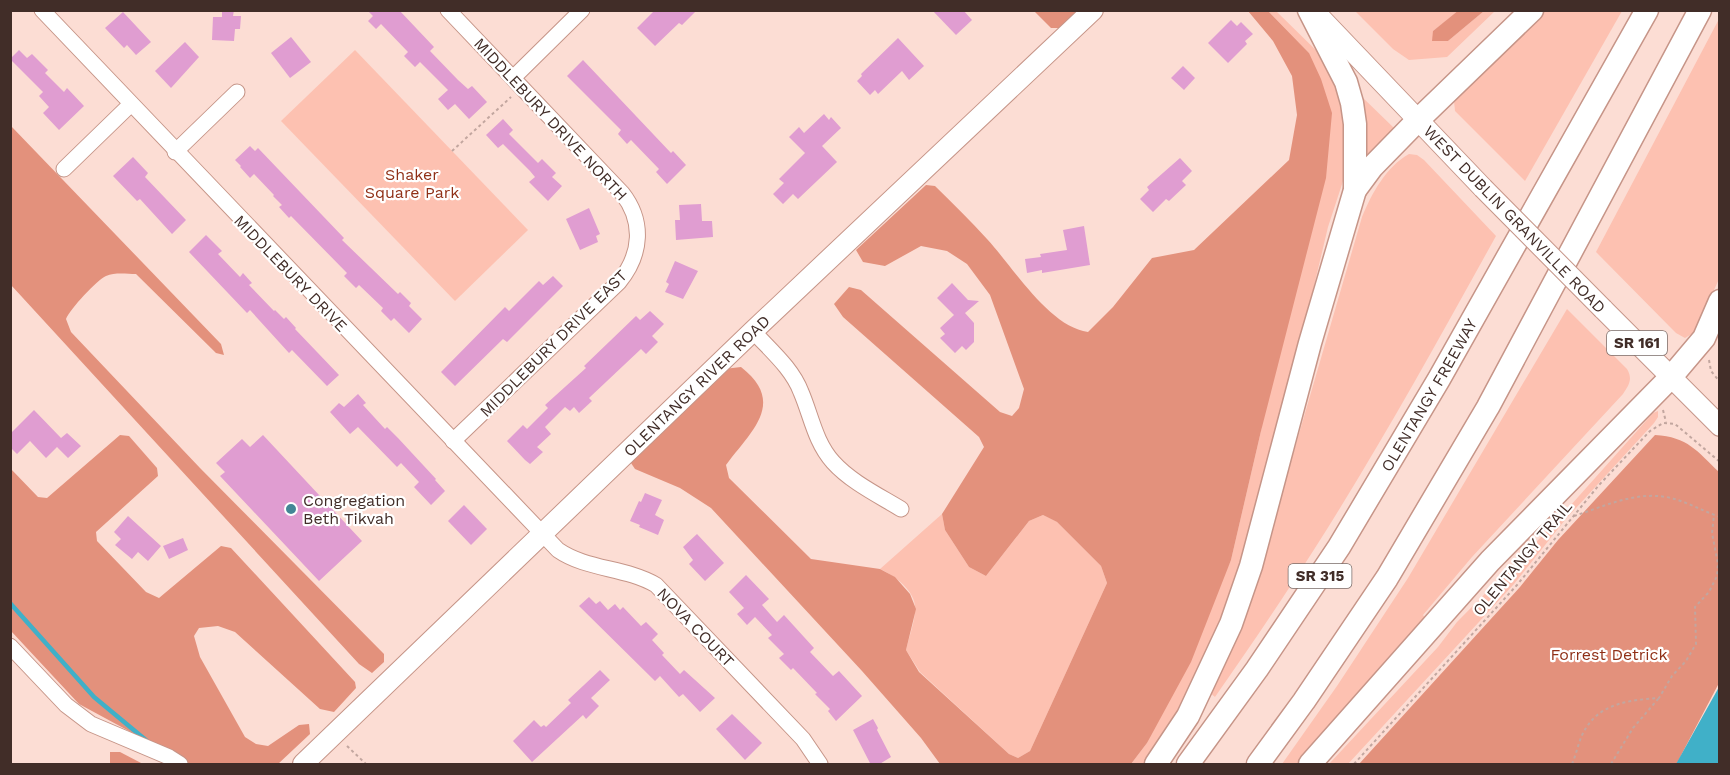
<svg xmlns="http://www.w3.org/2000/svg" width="1730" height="775" viewBox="0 0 1730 775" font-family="'Work Sans',sans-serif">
<rect width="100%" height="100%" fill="#fcddd4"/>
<g fill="#fdc1b1">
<polygon points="1268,11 1276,11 1326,60 1334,76 1347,119 1345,175 1328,227 1268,479 1243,568 1214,643 1185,701 1145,764 1131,764 1147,743 1231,560 1261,431 1309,53"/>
<polygon points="1355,11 1459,11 1433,31 1448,41 1484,11 1495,11 1447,57 1409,60 1393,49"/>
<polygon points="1543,11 1622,11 1525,181 1455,111 1454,101 1457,95"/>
<polygon points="1719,19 1719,279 1695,332 1685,338 1676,333 1596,252"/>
<polygon points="355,50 528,230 455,301 281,121"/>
<polygon points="1360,95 1395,129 1368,157 1363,155"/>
<path d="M1409 154 1417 155 1424 160 1496 236C1430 355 1364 475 1289 588 1265 625 1240 661 1215 697L1209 692 1258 575 1362 217C1372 193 1386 167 1409 154Z"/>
<path d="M1567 309 1627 369C1633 379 1629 385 1623 394L1472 557 1423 615 1425 618 1300 764H1282L1337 686 1408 578Z"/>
<polygon points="1658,411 1658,417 1654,423 1565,520 1514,584 1348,764 1329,764 1438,647 1457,622 1554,524 1653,413"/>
<path d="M942 514 945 530 969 567 986 576 1029 521 1043 515 1057 522 1101 566 1107 583 1030 751 1018 758 1009 754 920 672 906 650C909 637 914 624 915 612 918 592 895 576 880 569Z"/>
</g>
<g fill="#e3917c">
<polygon points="1459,10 1484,11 1448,41 1432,41 1433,31"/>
<polygon points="1034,11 1077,11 1059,28 1051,28"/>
<path d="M1248 11H1268L1309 53 1321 79 1332 113 1326 178 1261 431 1231 560 1191 662 1147 743 1131 764H940L921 738 862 671 711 508 680 488 635 469 631 463 724 369 741 367C787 403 751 431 726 465L729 478 811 559 880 569 895 577 910 594 916 609 906 650 919 672 1009 754 1018 758 1030 751 1107 583 1101 566 1057 522 1043 515 1029 521 986 576 969 567 945 530 942 514 984 447 979 437 843 317 834 304 849 287 861 290 1000 412 1012 416 1019 408 1024 389 990 295 967 264 947 251 921 246 885 266 863 262 856 250 926 185 935 186C953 204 971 221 987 239 1013 267 1049 327 1088 332L1113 307 1152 258 1194 250 1289 160 1297 115 1292 76 1273 41Z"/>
<path d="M11 126 221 344 224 355 216 353 136 274C127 274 115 272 106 276 97 280 70 309 66 319L71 332 200 468 384 654V662L372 673 359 664 11 285Z"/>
<polygon points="120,435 129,436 157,468 158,476 96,532 97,541 146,592 159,598 221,546 231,548 355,682 356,688 334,712 320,709 235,632 218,626 199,628 194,636 200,657 245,737 256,744 268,746 299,725 309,724 310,734 278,764 190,764 79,704 11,631 10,468 38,497 47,498"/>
<path d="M1655 435C1688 437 1697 451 1719 472V683L1677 763 1676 764H1359L1520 587 1558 540Z"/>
<polygon points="110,752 120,752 143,764 110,764"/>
</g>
<polygon fill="#40b0c8" points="1719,683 1719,764 1676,764 1719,687"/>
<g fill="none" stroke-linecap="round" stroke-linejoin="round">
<polyline stroke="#40b0c8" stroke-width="4.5" points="10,603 94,697 147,741"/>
</g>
<g fill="#e09dd1">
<polygon points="222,10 234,10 233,16 241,16 240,29 235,29 234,41 212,40 213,17 222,17"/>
<polygon points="367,10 399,10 434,47 430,51 458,80 468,89 472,86 487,102 469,119 455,104 448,110 438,99 448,90 420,62 415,67 404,56 408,52 381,24 376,29 368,21 373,16"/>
<polygon points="655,10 697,10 682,25 679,23 655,46 637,28"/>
<polygon points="932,10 963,10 972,20 956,35"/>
<polygon points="123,12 151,42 136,55 127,45 124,48 105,28"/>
<polygon points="1231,20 1237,26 1241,22 1253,34 1245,41 1247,44 1228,63 1208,43"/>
<polygon points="291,37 311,62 290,78 271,53"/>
<polygon points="898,38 924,66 909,80 902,71 878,94 875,90 870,95 857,81 862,76 861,74"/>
<polygon points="185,42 199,57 171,88 155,71"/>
<polygon points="19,50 27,58 32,54 48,70 45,73 64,92 67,88 84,106 59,130 43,113 49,107 39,96 43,92 10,59"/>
<polygon points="583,60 671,153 673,151 686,165 667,184 656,172 659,169 631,140 627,144 618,134 621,130 567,76"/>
<polygon points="1183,66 1195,78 1184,90 1171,78"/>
<polygon points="824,114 829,120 831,117 841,128 822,146 837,162 798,199 793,194 783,204 773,194 784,183 779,179 805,153 789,137 799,127 804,133"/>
<polygon points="503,119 513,130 509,134 538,163 542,159 556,173 552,177 562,186 548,201 529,182 535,177 530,171 503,144 498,148 486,135"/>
<polygon points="250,146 255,151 258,148 344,238 342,240 398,294 400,292 411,303 409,306 422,319 409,333 394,318 391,321 381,311 383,308 359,285 356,288 344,276 347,273 291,216 289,218 279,207 282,205 273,196 274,195 254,174 250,178 240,167 241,166 235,160"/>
<polygon points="133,157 148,173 145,177 186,220 172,234 140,199 137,201 113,176"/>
<polygon points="1180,158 1192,171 1182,181 1186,185 1169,201 1166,199 1153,212 1140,199 1149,190 1147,187"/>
<polygon points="701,204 702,221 712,221 713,237 676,240 675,220 680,220 679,205"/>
<polygon points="589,208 600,234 596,236 598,242 580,250 566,219"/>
<polygon points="1084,226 1090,265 1042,273 1042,270 1027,273 1025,259 1041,257 1040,254 1067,250 1063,230"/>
<polygon points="206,235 222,251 218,254 240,277 243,273 252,283 249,285 274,311 275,310 284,319 286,317 296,328 295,329 339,375 327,386 292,350 289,353 250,310 247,313 189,252"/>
<polygon points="675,261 698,271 683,299 665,292 669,284 666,282"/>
<polygon points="553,276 563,286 507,342 503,339 455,386 441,372 505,307 509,311 539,281 543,285"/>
<polygon points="952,283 968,300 979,301 965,313 974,323 974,342 966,350 962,346 955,353 940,338 945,334 940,328 954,315 937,298"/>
<polygon points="650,311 664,324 652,336 658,342 646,354 641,349 589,398 592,401 579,413 574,407 570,411 565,407 545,427 551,434 537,447 543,452 530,464 525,460 507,441 523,425 527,429 548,408 545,405 586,368 584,366 636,316 640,320"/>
<polygon points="358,394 366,403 363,405 385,429 387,427 398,438 436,479 435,480 445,491 431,505 414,487 419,482 401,463 397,467 358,427 350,434 330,412 339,403 344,407"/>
<polygon points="34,410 61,438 67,433 81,446 68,458 57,447 46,458 30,441 17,454 10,447 10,434"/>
<polygon points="263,435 362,541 319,581 220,476 225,472 216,463 242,439 250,447"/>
<polygon points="645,493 662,500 655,515 664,520 658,535 639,527 640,525 630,521 639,501 641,502"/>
<polygon points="464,505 487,529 471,545 448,521"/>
<polygon points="128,516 161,546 148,561 138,552 132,559 115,545 121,539 114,532"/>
<polygon points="697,534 724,563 705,581 689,564 693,560 683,547"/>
<polygon points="183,538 188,550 169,559 163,546"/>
<polygon points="746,575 769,599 762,605 777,622 784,615 814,648 810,652 833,676 839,671 862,696 836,721 828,711 830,709 815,694 817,693 793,668 791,670 779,658 784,654 768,638 772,635 755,617 747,625 737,614 744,608 729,592"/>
<polygon points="589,597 596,604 600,601 608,610 615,604 620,610 623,607 641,626 646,622 658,634 652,640 664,653 662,655 680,674 684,670 715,698 700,712 683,694 679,697 660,676 655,681 579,606"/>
<polygon points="600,670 610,680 591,698 599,706 586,719 583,715 532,762 513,741 534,720 541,727 544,725 546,727 571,703 568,700"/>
<polygon points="732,714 762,743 745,760 716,729"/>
<polygon points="873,719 878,728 877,730 891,757 878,765 871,765 853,730"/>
</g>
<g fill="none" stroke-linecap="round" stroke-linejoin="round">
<g stroke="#c69588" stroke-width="17">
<g id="minor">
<path d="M42 10 558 550C587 570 625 567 656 585L803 739 820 764"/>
<path d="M448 10 622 193C644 221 642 254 619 282L453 441"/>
<polyline points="513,78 582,10"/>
<polyline points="175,152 237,92"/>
<polyline points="64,169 130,105"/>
<path d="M753 331C770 350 792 368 801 392 811 415 815 442 833 462 851 482 878 495 901 509"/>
<polyline points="10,646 66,705 91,724 169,757 180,764"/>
</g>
</g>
<g stroke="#c69588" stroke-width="22">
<g id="major">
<polyline points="1315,12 1483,188"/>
<polyline points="1603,309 1720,426"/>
<path id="s1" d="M303 764 753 331 1093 10"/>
</g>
</g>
<g stroke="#c69588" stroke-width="25">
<g id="highway">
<polyline points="1355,190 1372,167 1418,120 1532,10"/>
<polyline points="1156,764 1188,716 1231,624 1251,566 1310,343 1355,190 1355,124 1352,103 1346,82 1309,10"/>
<path id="s2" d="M1188 764 1257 669 1339 547 1439 379 1647 10"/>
<polyline points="1258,764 1304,701 1387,578 1488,407 1700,10"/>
<polyline points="1310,764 1490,561 1671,377 1704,338 1720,301"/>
</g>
</g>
<g stroke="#c2a69f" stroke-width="2" stroke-dasharray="3 3" stroke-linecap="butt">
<polyline points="452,151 511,97"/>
<polyline points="1709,360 1711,371 1720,382"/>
<polyline points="1663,410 1666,422"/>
<path d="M1574 516C1605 506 1638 490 1671 498 1687 502 1703 511 1720 517"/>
<polyline points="347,746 366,764"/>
<polyline points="1354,764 1517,585 1599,485 1650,431 1663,423 1675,424 1720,462"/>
<path d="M1572 764C1577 753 1579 738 1586 728 1602 702 1633 700 1659 698L1672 676 1686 661 1696 644 1695 607 1709 592 1717 576 1718 564 1712 533 1714 515"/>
<polyline points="1611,764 1633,728 1659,698"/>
</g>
<use href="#minor" stroke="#fff" stroke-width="15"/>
<use href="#major" stroke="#fff" stroke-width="20"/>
<use href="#highway" stroke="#fff" stroke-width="22"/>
<g stroke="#c69588" stroke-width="22" stroke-linecap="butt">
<polyline id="major-bridge" points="1483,188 1603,309"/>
</g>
<use href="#major-bridge" stroke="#fff" stroke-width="20"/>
</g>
<circle fill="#438696" stroke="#fff" stroke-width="2" cx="291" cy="509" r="6"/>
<g text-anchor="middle" stroke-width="4.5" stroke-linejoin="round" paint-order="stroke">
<g fill="#fff" stroke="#7a6c68" stroke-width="1.5">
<rect x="1607" y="331" width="60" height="24" rx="4.5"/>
<rect x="1288.5" y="564" width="63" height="24" rx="4.5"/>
</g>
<g font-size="15" font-weight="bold" fill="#412d28">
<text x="1637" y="348">SR 161</text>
<text x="1320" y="581">SR 315</text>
</g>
<g font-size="16" fill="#412d28" stroke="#fff">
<text transform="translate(551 119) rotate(47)" y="6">MIDDLEBURY DRIVE NORTH</text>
<text transform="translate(1515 219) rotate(46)" y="6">WEST DUBLIN GRANVILLE ROAD</text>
<text transform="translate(291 273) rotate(46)" y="6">MIDDLEBURY DRIVE</text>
<text transform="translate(553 343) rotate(-45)" y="6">MIDDLEBURY DRIVE EAST</text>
<text dy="6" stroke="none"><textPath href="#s1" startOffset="546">OLENTANGY RIVER ROAD</textPath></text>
<text dy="6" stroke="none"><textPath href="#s2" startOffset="441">OLENTANGY FREEWAY</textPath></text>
<text transform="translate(1522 558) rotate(-50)" y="6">OLENTANGY TRAIL</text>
<text transform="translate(696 627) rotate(46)" y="6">NOVA COURT</text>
</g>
<g font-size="16" fill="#903017" stroke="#fff">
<text x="412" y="180">Shaker<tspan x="412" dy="18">Square Park</tspan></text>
<text x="1609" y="660">Forrest Detrick</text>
</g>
<g font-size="16" fill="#412d28" stroke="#fff" text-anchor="start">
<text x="303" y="506">Congregation<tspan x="303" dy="18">Beth Tikvah</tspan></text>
</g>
</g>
<rect width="1730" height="775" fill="none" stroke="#412d28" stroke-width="24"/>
</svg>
